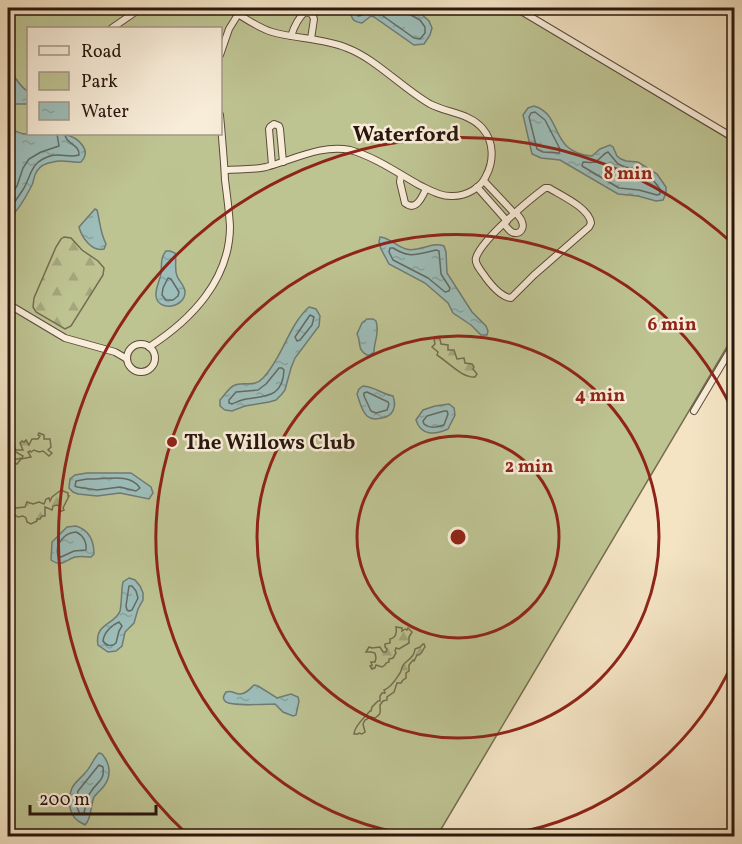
<svg xmlns="http://www.w3.org/2000/svg" width="742" height="844" viewBox="0 0 742 844" font-family="Vollkorn,serif">
<defs>
<pattern id="forest-firs" width="22" height="20" patternUnits="userSpaceOnUse" patternTransform="scale(1.5)"><rect width="22" height="20" fill="#bec392"/><path d="M5 1l3.5 6h-7zM16 11l3.5 6h-7z" fill="#a3a77d"/></pattern>
<pattern id="water-ripples" width="26" height="14" patternUnits="userSpaceOnUse" patternTransform="scale(1.5)"><rect width="26" height="14" fill="#9dbeba"/><path d="M2 4q2-2 4 0t4 0M15 11q2-2 4 0t4 0" fill="none" stroke="#87a39f"/></pattern>
</defs>
<rect width="100%" height="100%" fill="#f4e4c4"/>
<filter id="stains"><feTurbulence type="fractalNoise" baseFrequency=".00333" numOctaves="4"/><feColorMatrix values="0 0 0 0 .2 0 0 0 0 .09 0 0 0 0 .02 0 0 0 .5 -.17"/></filter>
<radialGradient id="worn" r=".72"><stop offset=".6" stop-color="#630" stop-opacity="0"/><stop offset="1" stop-color="#630" stop-opacity=".3"/></radialGradient>
<path fill="#bec392" stroke="#746d50" stroke-width="1.5" fill-rule="evenodd" d="M8 8H511L734 142V335L437 836H8ZM28 28H220V134H28Z"/>
<g fill="url(#forest-firs)" stroke="#746d50" stroke-width="1.5">
<polygon points="64,237 71,238 82,250 98,261 104,268 103,275 71,326 65,329 36,312 33,307 34,298 56,247 61,239"/>
<path d="M436 337 440 339 441 344 448 345V350H454L457 359 464 358 465 363 472 364 474 367 473 369 477 374 475 377C462 378 448 362 437 355L438 352 432 347 435 344 434 339Z"/>
<polygon points="39,433 44,435 44,439 50,439 51,447 48,450 52,453 49,456 43,451 39,452 34,450 31,452 30,451 28,452 31,457 21,459 17,464 14,463 12,460 22,458 23,456 16,452 8,454 8,444 13,444 16,450 23,450 20,443 22,441 24,442 26,440 29,445 32,439 38,439 40,436 38,435"/>
<polygon points="61,490 68,493 68,496 69,496 63,508 64,510 59,512 60,507 57,505 53,506 52,510 45,507 45,516 42,516 40,519 37,519 37,521 31,524 27,522 26,518 23,516 18,517 15,515 13,518 11,517 11,513 16,508 25,507 27,502 33,504 39,502 44,504 46,499 49,498 50,501 52,497"/>
<path d="M396 627 402 628V631L405 629 407 630 408 628 412 632 409 637V643L399 649 396 648 395 651 396 653 393 658 389 659V662L386 663 385 665 382 667 376 665 375 668 372 669 370 666 372 665 371 662H375L376 658 375 653 371 652H366L369 647 372 648 380 647 383 652H386L387 649 385 647V644L390 643V639C396 638 397 632 396 627Z"/>
<path d="M423 644H424L425 647C422 650 422 656 417 655L414 661 413 660 409 665V671L406 673V678L403 680 401 683H397L394 692 387 697V700L383 701 380 705C380 713 382 713 375 718L371 717 365 720 363 724 365 732 362 734 359 733 358 734H354C354 726 365 717 370 711H371L372 707 378 701H380V696L382 693H385L384 690C391 688 396 679 400 673 402 670 401 667 404 664 409 659 414 657 415 649L420 647Z"/>
</g>
<g fill="url(#water-ripples)" stroke="#6f7b75" stroke-width="1.5">
<path d="M349 8H407L420 13 429 21 432 28 430 35 424 44 414 45 374 17 371 16 362 23C351 21 352 18 349 8Z"/>
<path d="M9 72C17 77 20 88 28 91V104H8V73Z"/>
<path d="M534 106C564 115 548 152 592 156L600 149 610 145 613 147 617 156 621 159 626 161 638 162 657 174 666 187V193L663 200 656 201 638 196 618 194 560 160 541 158 532 154 523 115 528 108Z"/>
<path d="M8 128C13 129 19 134 25 134 44 136 70 127 83 146 87 152 86 157 81 162 72 163 62 159 53 162 47 163 40 166 37 171 34 175 34 180 32 185 26 197 18 211 8 220Z"/>
<path d="M95 209 97 210C100 221 100 232 106 244L104 249C92 252 82 238 79 227Z"/>
<path d="M380 237C390 238 396 246 406 249 419 253 431 241 444 246L446 252 447 273 472 312 486 326 488 331 487 335H481L471 325 453 313 448 303 425 283 389 264 381 249 379 242Z"/>
<path d="M166 251H170L175 253C177 260 174 268 177 276 179 281 185 286 185 292 185 308 158 312 156 296 155 288 160 281 161 273 162 265 160 258 166 251Z"/>
<path d="M309 307 316 309 320 316 319 326 295 358 291 368 285 390 282 394 276 400 269 402 245 406 232 411 225 410 220 406V400C224 396 228 389 233 386 244 380 253 389 263 378 283 357 288 326 309 307Z"/>
<path d="M367 319H373L376 321C380 333 374 341 374 352L370 355H367C356 349 362 343 357 334L362 323Z"/>
<path d="M363 386C375 387 382 394 393 396 397 407 393 416 382 418 376 419 372 420 367 416 362 412 359 400 357 394L359 389Z"/>
<path d="M449 404 454 408 455 415 448 429C435 435 421 436 416 420L423 410 435 406Z"/>
<polygon points="87,473 131,473 151,487 153,493 149,499 120,493 97,496 78,494 73,492 69,488 70,479 75,475"/>
<path d="M76 526C89 530 94 541 94 554L91 557C85 557 80 556 75 557 64 560 63 568 51 560L52 542 67 527Z"/>
<path d="M129 578 135 580 140 586 143 593V600L138 609 134 623 125 632 122 646 116 651 108 652 98 645C94 623 116 624 120 611 122 602 121 591 123 582Z"/>
<path d="M254 685 258 686 277 698 291 694 298 697 299 701 296 715 293 716 283 712 275 704C267 704 229 707 225 701 222 698 224 695 226 692 232 690 233 693 239 694 245 695 250 689 254 685Z"/>
<path d="M99 753 102 754C110 763 112 776 104 786 101 790 97 793 94 797 90 807 92 818 85 825 82 823 79 822 77 820 68 813 68 797 72 788 75 782 81 778 85 773 91 767 93 759 99 753Z"/>
</g>
<g fill="none" stroke-linecap="round" stroke-linejoin="round">
<g stroke="#636a64" stroke-width="1.5">
<path d="M356 8 358 16C366 16 366 9 376 11L414 38 420 39 425 33V27L420 20 409 14 407 8"/>
<polygon points="535,112 545,120 560,149 559,153 543,152 537,149 529,117 531,113"/>
<path d="M608 152 618 164 625 167 637 169 650 176 660 189V194L657 195 639 190 619 188 582 166 583 162C587 162 591 163 595 162 601 159 602 154 608 152Z"/>
<polyline points="8,199 17,186 23,168 29,159 41,152 59,146 57,134"/>
<path d="M8 212C13 204 19 196 24 188 32 173 31 162 50 156 60 153 69 158 79 155 80 144 65 144 65 134"/>
<path d="M390 248H393C411 259 417 254 436 250L439 251 441 274 450 288 449 291 445 292 428 278 393 260 389 252Z"/>
<polygon points="168,278 171,279 179,292 178,296 173,300 166,300 162,295 163,288"/>
<polygon points="310,315 314,317 312,325 300,340 297,341 295,337"/>
<path d="M279 368H282L284 370C283 396 268 396 246 399 241 400 237 402 232 404L229 403V400L236 392 258 390 266 384Z"/>
<polygon points="367,392 388,402 389,404 387,410 376,413 371,411 364,396 364,393"/>
<path d="M444 411H447L448 414 444 425C437 427 430 429 424 424L423 421 427 416Z"/>
<path d="M87 479C104 480 130 472 140 488L136 491 120 487 97 490 77 487 75 486 76 481Z"/>
<path d="M76 532C83 535 87 542 86 550L74 551 61 557 58 556C55 545 63 533 76 532Z"/>
<polygon points="129,586 132,586 136,591 138,598 132,610 129,611 127,610 126,606"/>
<path d="M119 622 122 626 119 631 116 643C112 647 106 646 103 641 104 632 112 625 119 622Z"/>
<path d="M99 765 103 767C105 782 96 782 90 793 86 799 86 806 84 813L80 814 76 805 78 791Z"/>
</g>
<g stroke="#5c4a3c" stroke-width="8">
<g id="minor">
<polyline points="516,8 734,138"/>
<polyline points="112,28 141,8"/>
<path d="M291 36C294 27 298 18 305 12L312 14 314 19 311 39"/>
<polyline points="220,55 229,29 242,8"/>
<polyline points="272,165 269,129 270,127 274,124 279,126 280,129 283,162"/>
<path d="M225 170C238 169 253 170 266 167 293 160 322 144 350 150 373 156 398 173 419 185 430 190 441 197 453 196 466 196 481 188 486 176 494 161 494 142 483 129 470 113 447 113 430 104 402 88 376 59 347 48 323 38 296 39 272 32 256 27 242 16 228 8"/>
<path d="M401 175 400 182 405 203C416 212 422 197 426 189"/>
<polyline points="484,181 515,214"/>
<polyline points="477,187 507,221"/>
<path d="M545 188H549C562 196 589 208 591 223L589 227 534 275 511 298C501 297 492 286 486 278 483 273 474 264 476 258 481 240 529 200 545 188Z"/>
<path d="M504 224C507 227 511 234 516 233 522 233 524 226 522 222 522 220 517 214 516 213"/>
<polyline points="8,304 65,338 115,352 127,359"/>
<circle cx="141" cy="358" r="14"/>
<path d="M149 347C191 320 230 280 230 226 229 211 227 195 225 180 224 158 222 137 220 115"/>
<polyline points="694,411 734,344"/>
</g>
</g>
<use href="#minor" stroke="#f8edd9" stroke-width="6"/>
</g>
<g fill="none" stroke="#8f2418" stroke-width="3">
<circle cx="458" cy="537" r="101"/>
<circle cx="458" cy="537" r="201"/>
<path d="M734 660A302 302 0 0 1 497 836M419 836A302 302 0 1 1 734 414"/>
<path d="M189 836A402 402 0 1 1 732 243"/>
</g>
<circle fill="#8f2418" stroke="#f8edd9" stroke-width="2" cx="172" cy="442" r="6"/>
<g text-anchor="middle" stroke-width="5" stroke-linejoin="round" paint-order="stroke">
<g font-size="21" font-weight="bold" fill="#29170e" stroke="#f8edd9" text-anchor="start">
<text x="184" y="449">The Willows Club</text>
</g>
<g font-size="22" font-weight="bold" fill="#29170e" stroke="#f8edd9">
<text x="406" y="141">Waterford</text>
</g>
</g>
<circle cx="458" cy="537" r="9" fill="#8f2418" stroke="#f8edd9" stroke-width="3"/>
<g font-size="18" text-anchor="middle" font-weight="bold" fill="#8f2418" stroke="#f8edd9" stroke-width="5" stroke-linejoin="round" paint-order="stroke">
<text x="628" y="179">8 min</text>
<text x="672" y="330">6 min</text>
<text x="600" y="401">4 min</text>
<text x="529" y="472">2 min</text>
</g>
<rect width="742" height="844" fill="none" stroke="#f4e4c4" stroke-width="30"/>
<rect x="9" y="9" width="724" height="826" fill="none" stroke="#29170e" stroke-width="3"/>
<rect x="15" y="15" width="712" height="814" fill="none" stroke="#29170e" stroke-width="1.5"/>
<rect x="27" y="27" width="195" height="108" fill="#f8edd9" stroke="#a59788" stroke-width="1.5"/>
<rect x="39" y="46" width="30" height="9" fill="#f8edd9" stroke="#a59788" stroke-width="1.5"/>
<text x="81" y="57" font-size="18" fill="#29170e">Road</text>
<rect x="39" y="72" width="30" height="18" fill="#bec392" stroke="#a59788" stroke-width="1.5"/>
<text x="81" y="87" font-size="18" fill="#29170e">Park</text>
<rect x="39" y="102" width="30" height="18" fill="url(#water-ripples)" stroke="#a59788" stroke-width="1.5"/>
<text x="81" y="117" font-size="18" fill="#29170e">Water</text>
<path d="M30 805v9h126v-9" fill="none" stroke="#29170e" stroke-width="3"/>
<text x="39" y="805" font-size="18" fill="#29170e" stroke="#f8edd9" stroke-width="4.5" paint-order="stroke">200 m</text>
<rect width="100%" height="100%" filter="url(#stains)"/>
<rect width="100%" height="100%" fill="url(#worn)"/>
</svg>
